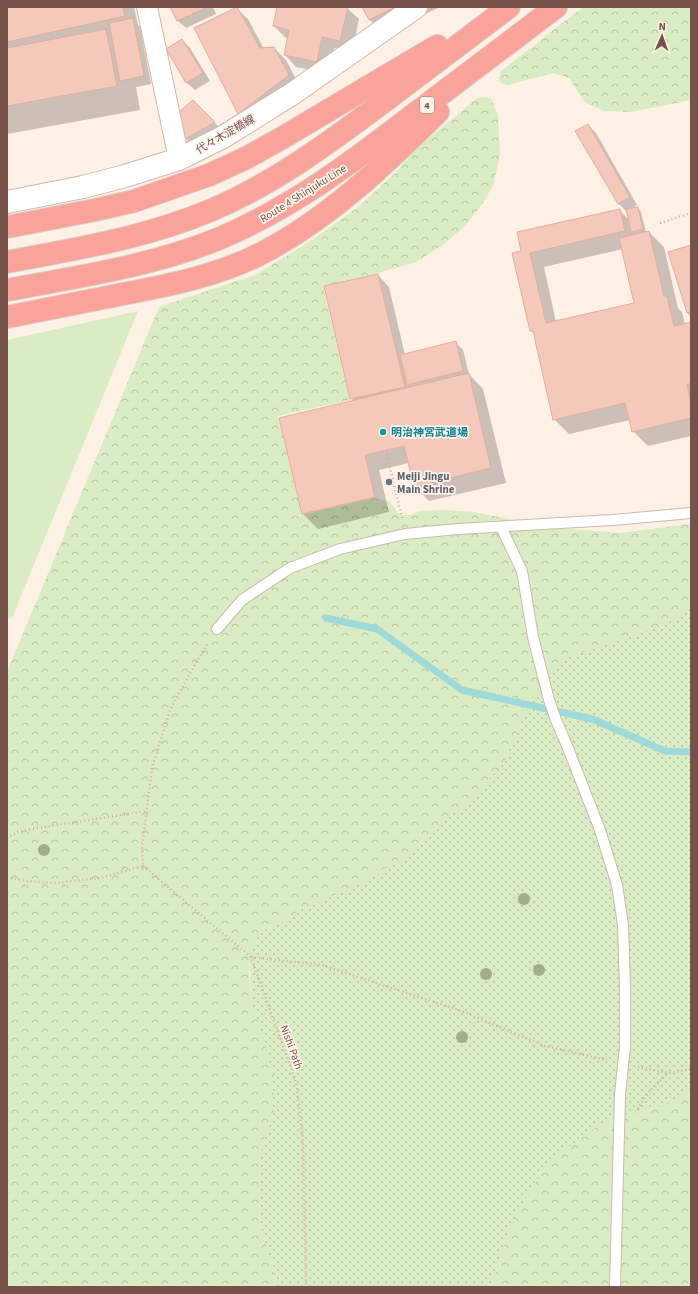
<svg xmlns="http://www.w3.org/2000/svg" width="698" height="1294" viewBox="0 0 698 1294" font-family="'Source Sans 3','Noto Sans JP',sans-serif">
<defs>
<pattern id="green-dots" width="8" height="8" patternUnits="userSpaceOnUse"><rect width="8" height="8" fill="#daecc3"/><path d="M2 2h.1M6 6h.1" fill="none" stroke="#b6c2a0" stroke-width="1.8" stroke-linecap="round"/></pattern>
<pattern id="forest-crowns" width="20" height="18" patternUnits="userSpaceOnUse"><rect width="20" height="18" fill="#daecc3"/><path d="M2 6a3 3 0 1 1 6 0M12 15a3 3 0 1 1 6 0" fill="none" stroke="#b6c2a0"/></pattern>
</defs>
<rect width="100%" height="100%" fill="#fdf0e5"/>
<polygon fill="url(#green-dots)" points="691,606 691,1090 667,1103 599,1125 510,1225 491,1287 275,1287 273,1267 262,1233 258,1188 262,1145 273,1113 260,1032 251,1001 250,948 262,931 282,922 300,910 358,885 404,859 436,827 471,800 505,760 531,699 566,658 669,622"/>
<g fill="url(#forest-crowns)">
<polygon points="585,7 691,7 691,100 632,112 605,111 585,103 569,78 563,76 553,73 507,85 501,83 499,79 500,72 575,13"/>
<polygon points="486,97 491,99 498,115 500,155 493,186 480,207 464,227 444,244 416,262 378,273 323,286 350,400 278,416 302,515 375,498 390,502 400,515 410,515 419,511 446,510 474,512 548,527 619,533 691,524 691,606 669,622 566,658 531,699 505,760 471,800 436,827 404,859 358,885 300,910 282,922 262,931 251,948 249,972 251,1001 273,1073 273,1113 262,1145 258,1188 262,1233 273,1267 275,1287 7,1287 7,672 159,307 255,275 309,242 357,208 393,175 420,146 477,98"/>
<polygon points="691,1090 691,1287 491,1287 510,1225 547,1163 599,1125 667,1103"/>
</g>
<polygon fill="#daecc3" points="138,311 12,618 7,619 7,340"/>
<g fill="#0003" fill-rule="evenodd">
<polygon points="7,7 134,7 138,25 140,27 151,84 136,87 140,110 7,134"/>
<polygon points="172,7 213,7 216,14 186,28 178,21"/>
<polygon points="278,7 347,8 359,19 352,52 334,48 328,73 296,67 285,55 288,38 286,38 274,26"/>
<polygon points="363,7 440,7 384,34 369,19"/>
<polygon points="236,8 248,19 264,49 274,48 286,60 300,87 251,124 239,113"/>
<polygon points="182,40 190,48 210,81 195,90 187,83 167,50"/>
<polygon points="193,101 222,130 193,146 185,138"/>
<path d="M588 125 596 133 637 205 631 209 638 208 641 212 646 232H649L664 247 678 308 682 312 685 324 691 323V436L648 446 633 431 630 420 569 434 554 419 535 334 531 331 523 251 619 210 629 220 627 212 619 204 577 131ZM623 249 635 303 556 322 544 267Z"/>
<polygon points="691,246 691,317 687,313 669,253"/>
<polygon points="378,275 389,287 405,355 455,342 463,350 469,374 483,389 506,483 429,501 415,486 409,463 379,470 389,512 318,529 303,514 280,418 354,401 351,398"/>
</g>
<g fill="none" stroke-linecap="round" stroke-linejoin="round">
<polyline stroke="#9edad9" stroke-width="7" points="326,618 377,629 462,690 592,719 665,751 691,752"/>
</g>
<g fill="#f4c9bb" stroke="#e7ac9b">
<polygon points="7,7 123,7 125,16 7,42"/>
<polygon points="170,7 208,7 177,21"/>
<polygon points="237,7 260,48 274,47 289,75 238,114 194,28"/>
<polygon points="277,7 348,7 340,41 322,37 317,62 284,55 289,30 273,26"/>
<polygon points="362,7 395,7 369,20"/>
<polygon points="133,18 144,76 120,81 109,23"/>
<polygon points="106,29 117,86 7,106 7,48"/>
<polygon points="182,39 203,73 186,83 166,49"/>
<polygon points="193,100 215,122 185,139 173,117"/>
<polygon points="588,124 630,197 618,204 575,131"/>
<polygon points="638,207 643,229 631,232 626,209"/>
<polygon points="620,209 625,231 530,253 546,323 634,303 619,238 649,231 664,296 667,296 674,326 691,322 691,384 687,384 691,403 691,418 632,432 625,403 553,420 533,331 530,331 512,253 521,251 517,232"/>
<polygon points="691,245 691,312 687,313 668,252"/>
<polygon points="378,274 405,387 350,399 324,286"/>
<polygon points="456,341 463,371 407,385 400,355"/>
<polygon points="469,373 491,468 414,487 404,446 365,455 375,497 302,514 279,418"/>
</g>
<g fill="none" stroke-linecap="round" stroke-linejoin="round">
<g stroke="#d1b8ad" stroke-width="12">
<g id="service">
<polyline points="501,527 522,571 533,637 549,700 556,720 568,748 600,830 617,885 623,925 625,987 625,1047 620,1094 615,1287"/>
<polyline points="217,629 242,600 290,568 340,549 405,534 458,529 613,520 691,513"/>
</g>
</g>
<g stroke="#d1b8ad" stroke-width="22">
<polyline id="minor" points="147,7 179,159"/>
</g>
<g stroke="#d1b8ad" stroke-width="24">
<polyline id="tertiary" points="7,202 83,187 125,176 179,159 223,137 292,94 416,7"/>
</g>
<g stroke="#d9cfcc" stroke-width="24">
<g id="motorway">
<polyline points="7,227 95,210 134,201 209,175 246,158 282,138 437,46"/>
<path d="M7 262C75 249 145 238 209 211 274 184 330 142 386 100 427 69 468 38 509 7"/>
<path d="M7 290C77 277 152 266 218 239 290 209 351 163 412 116 460 80 508 43 556 7"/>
<path d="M7 317C46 309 84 302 123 294 170 285 221 275 264 252 331 217 385 164 438 112"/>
</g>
</g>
<g stroke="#d9ab9e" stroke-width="2.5" stroke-dasharray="1 3" stroke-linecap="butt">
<polyline points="660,223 691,213"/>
<polyline points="386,451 402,518"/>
<polyline points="7,838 19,831 147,811"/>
<polyline points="143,866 251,957 296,1082 303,1139 306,1287"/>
<polyline points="7,877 26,881 56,883 100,878 143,866 142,847 152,768 170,710 190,673 208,643"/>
<polyline points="251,957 321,965 459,1010 545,1046 607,1060"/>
<polyline points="638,1067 668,1073 691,1069"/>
<polyline points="638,1109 647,1094 668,1073"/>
</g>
<use href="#service" stroke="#fff" stroke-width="10"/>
<use href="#minor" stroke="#fff" stroke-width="20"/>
<use href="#tertiary" stroke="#fff" stroke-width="22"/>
<use href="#motorway" stroke="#faa39a" stroke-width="22"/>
</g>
<g fill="#a2ae89">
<circle cx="44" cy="850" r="6"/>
<circle cx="524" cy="899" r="6"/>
<circle cx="539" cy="970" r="6"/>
<circle cx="486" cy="974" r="6"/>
<circle cx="462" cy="1037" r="6"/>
</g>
<circle fill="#0f9aa8" stroke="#fff4ec" stroke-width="1.5" cx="383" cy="432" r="4"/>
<circle fill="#6b7280" stroke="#fff4ec" stroke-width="1.5" cx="389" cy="482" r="4"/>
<g text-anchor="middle" stroke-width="3.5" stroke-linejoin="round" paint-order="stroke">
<rect fill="#fff4ec" stroke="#a0837a" stroke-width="1" x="420" y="97" width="14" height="16" rx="3"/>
<g font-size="10" font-weight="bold" fill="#775249">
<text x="427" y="109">4</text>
</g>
<g font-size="11" fill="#775249" stroke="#fff4ec">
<text transform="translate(225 134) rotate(-30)" y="4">代々木淀橋線</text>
<text transform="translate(303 193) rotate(-32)" y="4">Route 4 Shinjuku Line</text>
<text transform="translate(292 1047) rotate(70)" y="4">Nishi Path</text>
</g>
<g font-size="11" font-weight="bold" fill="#0d838f" stroke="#fff4ec" text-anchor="start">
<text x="391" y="436">明治神宮武道場</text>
</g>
<g font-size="11" font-weight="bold" fill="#5b616d" stroke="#fff4ec" text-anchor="start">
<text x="397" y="480">Meiji Jingu<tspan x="397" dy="13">Main Shrine</tspan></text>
</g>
</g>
<rect width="698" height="1294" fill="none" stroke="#775249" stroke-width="16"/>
<g transform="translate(662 36) rotate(2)" stroke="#fff4ec" stroke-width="3" paint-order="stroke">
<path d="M0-3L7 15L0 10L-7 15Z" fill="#775249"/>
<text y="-6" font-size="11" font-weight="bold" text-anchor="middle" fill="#775249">N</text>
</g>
</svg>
